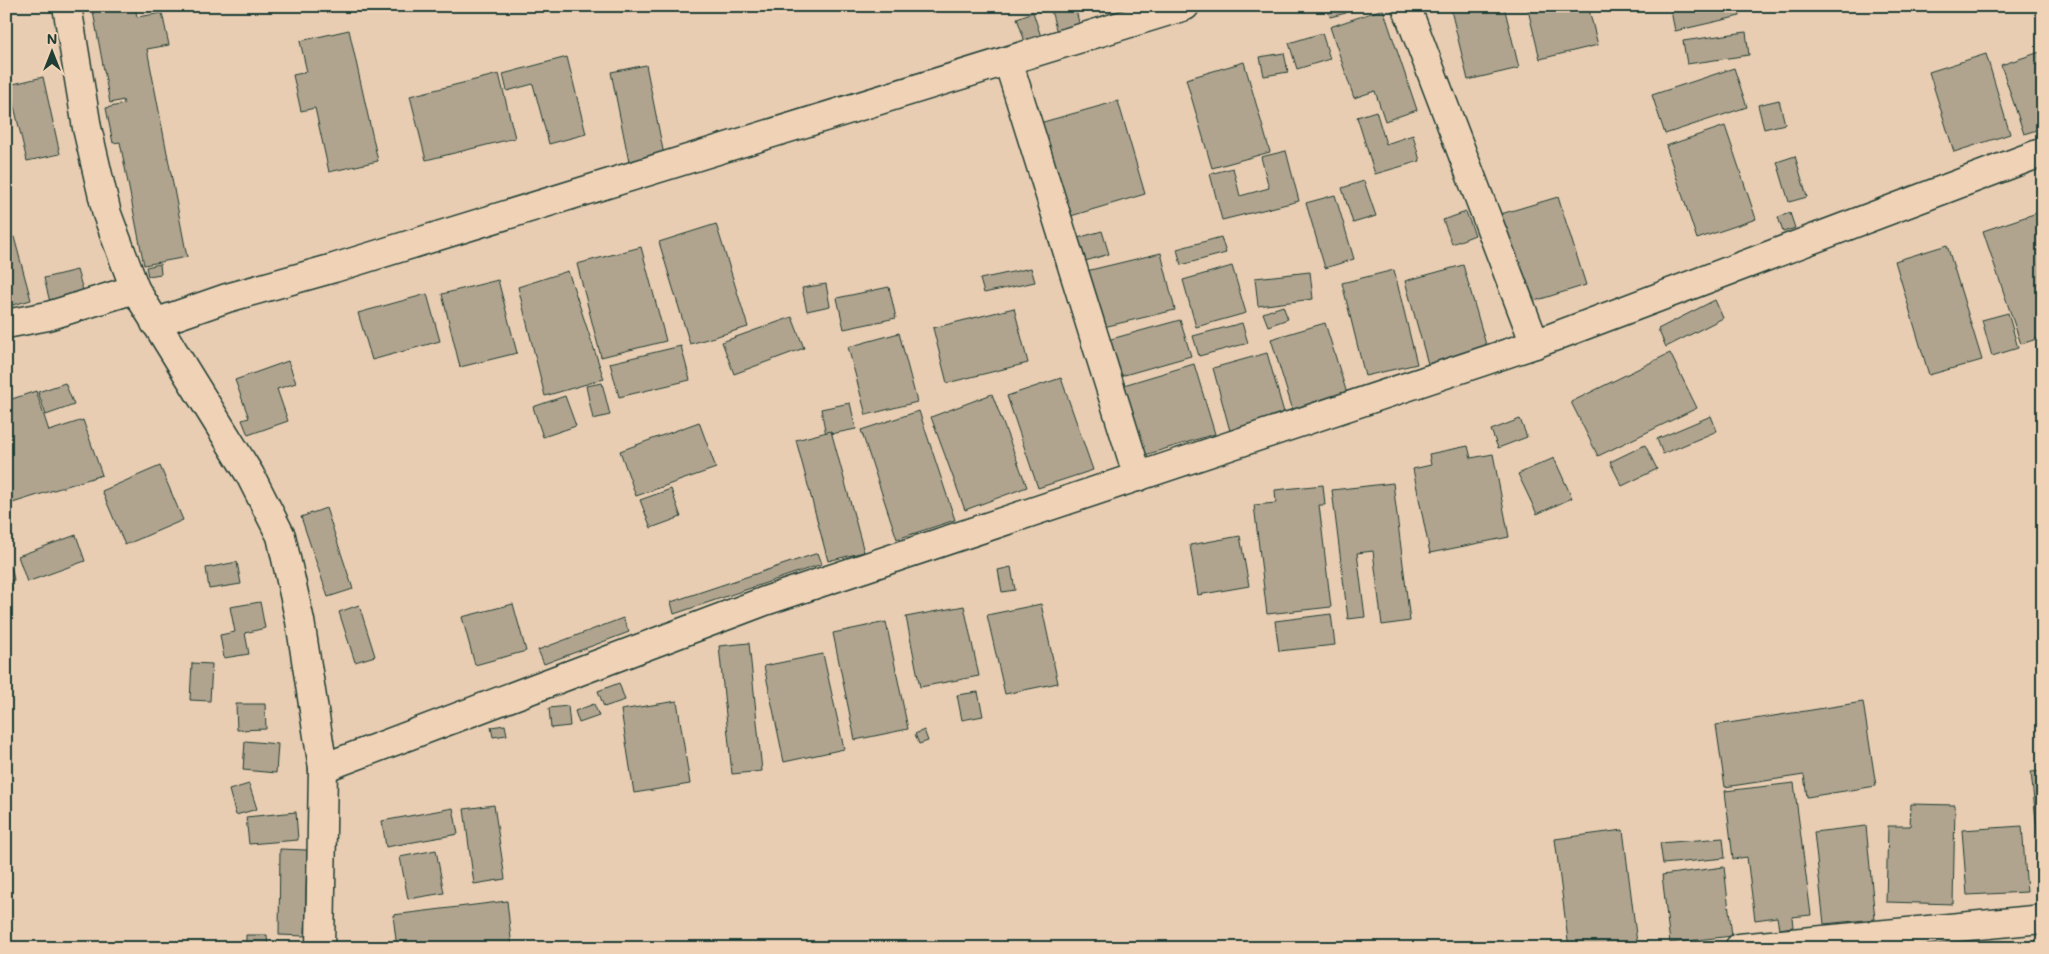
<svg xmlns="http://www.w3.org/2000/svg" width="2049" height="954" viewBox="0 0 2049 954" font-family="Mali,sans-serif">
<rect width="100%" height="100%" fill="#e8cdb2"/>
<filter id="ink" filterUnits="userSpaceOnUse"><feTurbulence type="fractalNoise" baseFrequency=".02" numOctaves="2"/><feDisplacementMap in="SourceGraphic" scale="10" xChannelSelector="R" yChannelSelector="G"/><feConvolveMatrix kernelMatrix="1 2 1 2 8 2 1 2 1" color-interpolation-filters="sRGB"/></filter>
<g filter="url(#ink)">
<g fill="#b0a48f" stroke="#1f3d34">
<polygon points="92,6 135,6 137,17 162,13 169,45 147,49 187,257 144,265 120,142 113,143 106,108 124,104 123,100 110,103"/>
<polygon points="1065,6 1075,6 1080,27 1057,33 1051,10"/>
<polygon points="1327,6 1344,6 1346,13 1330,17"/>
<polygon points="1450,6 1504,6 1519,68 1468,80"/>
<polygon points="1527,6 1588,6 1598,45 1540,59"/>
<polygon points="1670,6 1738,6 1740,16 1675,31"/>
<polygon points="1383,9 1417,110 1385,121 1375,91 1354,98 1330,27"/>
<polygon points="1033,12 1043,43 1027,48 1017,18"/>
<polygon points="349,30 378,161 329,172 315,108 301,111 293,75 307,72 300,41"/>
<polygon points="1746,32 1749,55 1687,64 1683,41"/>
<polygon points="1322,33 1330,59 1297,69 1289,43"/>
<polygon points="2043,51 2043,128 2024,134 2001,65"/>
<polygon points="1284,53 1288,72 1264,76 1260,57"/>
<polygon points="1986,54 2010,134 1954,152 1929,72"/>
<polygon points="567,57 586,134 549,144 533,84 507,91 503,74"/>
<polygon points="1244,62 1270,152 1212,168 1186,79"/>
<polygon points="646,65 665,160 630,167 611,72"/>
<polygon points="1734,68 1747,107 1665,134 1652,95"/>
<polygon points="499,74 515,138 426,160 410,96"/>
<polygon points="43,77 60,154 27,161 9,85"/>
<polygon points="1779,100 1785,124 1764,129 1758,105"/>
<polygon points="1118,101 1145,194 1064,218 1036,124"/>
<polygon points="1376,111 1386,144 1413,135 1420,161 1375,174 1357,117"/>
<polygon points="1725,126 1756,219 1697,239 1666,146"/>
<polygon points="1286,151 1299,201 1222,220 1210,174 1233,168 1240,196 1269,188 1261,157"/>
<polygon points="1795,156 1807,197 1789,202 1777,162"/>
<polygon points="1364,181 1376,216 1353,223 1342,188"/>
<polygon points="1335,195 1354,259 1325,268 1306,203"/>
<polygon points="1558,197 1586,285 1528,303 1501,214"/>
<polygon points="2043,211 2043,337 2021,344 1983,231"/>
<polygon points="1466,212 1475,235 1452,244 1443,220"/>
<polygon points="1790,213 1795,228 1783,232 1778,217"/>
<polygon points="716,224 748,327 690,344 659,242"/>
<polygon points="1102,231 1109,254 1082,262 1074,239"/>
<polygon points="14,237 31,300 6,307 6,239"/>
<polygon points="1221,237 1226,253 1181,265 1177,249"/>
<polygon points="1947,245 1982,360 1929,375 1895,261"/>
<polygon points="641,247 666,341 601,357 577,264"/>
<polygon points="1161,253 1175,310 1091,330 1078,273"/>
<polygon points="160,264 161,274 148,276 146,267"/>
<polygon points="1463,265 1487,348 1428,364 1405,281"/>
<polygon points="1232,266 1246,313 1196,327 1183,280"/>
<polygon points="1031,268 1035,282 984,293 980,279"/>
<polygon points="77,270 85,297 51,306 44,278"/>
<polygon points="1394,270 1417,364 1365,376 1342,283"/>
<polygon points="568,271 604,379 545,396 518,287"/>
<polygon points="1310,272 1313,299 1258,306 1255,278"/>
<polygon points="498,280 517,353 460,367 442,294"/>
<polygon points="826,284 830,306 807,311 802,288"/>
<polygon points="889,287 896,318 844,329 837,298"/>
<polygon points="427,294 440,341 372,360 358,313"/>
<polygon points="1715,300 1723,318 1666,347 1658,329"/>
<polygon points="1283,306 1288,319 1268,326 1263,313"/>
<polygon points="1014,308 1028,363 947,383 933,328"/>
<polygon points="2008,313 2018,348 1992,356 1982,320"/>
<polygon points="792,317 804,348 734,374 722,342"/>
<polygon points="1180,320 1191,356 1114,378 1104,341"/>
<polygon points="1242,323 1248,343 1199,356 1193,336"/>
<polygon points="1325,323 1349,400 1295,417 1271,339"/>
<polygon points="899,333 917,402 866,415 848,347"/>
<polygon points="681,346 690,380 619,397 610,363"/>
<polygon points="1267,353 1285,416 1230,431 1213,368"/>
<polygon points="1670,353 1697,408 1598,456 1571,402"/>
<polygon points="288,361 296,383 277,389 288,421 248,435 242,420 249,418 235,380"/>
<polygon points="1194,364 1215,434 1138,457 1117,387"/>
<polygon points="1061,378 1093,470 1038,488 1007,396"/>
<polygon points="65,383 74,405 46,415 38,392"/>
<polygon points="602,383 610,415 593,419 586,386"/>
<polygon points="36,391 49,431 83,420 102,475 6,505 6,401"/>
<polygon points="992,394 1027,487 965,510 931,417"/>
<polygon points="565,396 576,426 543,437 533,407"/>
<polygon points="850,403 856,429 826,435 821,409"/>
<polygon points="919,411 955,520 897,539 861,430"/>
<polygon points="1711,416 1717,431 1663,454 1657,439"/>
<polygon points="1520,419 1527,437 1498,448 1491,430"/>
<polygon points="699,422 716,468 636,496 620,451"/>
<polygon points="831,431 864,552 828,561 796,440"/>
<polygon points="1645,445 1657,469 1622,486 1610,462"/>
<polygon points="1468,446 1471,458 1493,454 1509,537 1430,553 1413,469 1431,465 1429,454"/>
<polygon points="1554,458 1572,498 1537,514 1518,474"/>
<polygon points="160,466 183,520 125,545 102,491"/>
<polygon points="1393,483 1410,621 1382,625 1373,551 1357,553 1365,617 1348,619 1332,490"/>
<polygon points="1323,485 1325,505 1319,505 1331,607 1267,614 1254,505 1276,503 1275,490"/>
<polygon points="671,489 681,517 651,528 640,500"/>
<polygon points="326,508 353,589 328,597 301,517"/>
<polygon points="76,535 85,561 27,582 18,556"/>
<polygon points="1240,536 1249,586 1198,595 1190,545"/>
<polygon points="818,553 822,564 674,614 671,602"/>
<polygon points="237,562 241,584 209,589 206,568"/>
<polygon points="11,566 14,580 10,581 12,590 6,591 6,567"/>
<polygon points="1011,567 1015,590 1002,592 998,570"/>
<polygon points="260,602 265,628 245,633 249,654 224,658 220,635 235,632 230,607"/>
<polygon points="513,604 526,651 475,665 462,617"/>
<polygon points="1041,604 1058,683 1005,694 987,615"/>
<polygon points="359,605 375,656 355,662 339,612"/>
<polygon points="964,606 979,676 920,687 906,617"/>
<polygon points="1331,614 1335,645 1279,651 1275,621"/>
<polygon points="623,618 629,632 544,664 538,650"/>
<polygon points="886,622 908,729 855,740 833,633"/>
<polygon points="749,643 762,771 732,774 719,646"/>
<polygon points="823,654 844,749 784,762 764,666"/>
<polygon points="192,663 212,664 210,701 190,700"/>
<polygon points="619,683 625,700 604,707 598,691"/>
<polygon points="978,692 983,716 962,720 957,695"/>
<polygon points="677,701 690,784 634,793 621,710"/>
<polygon points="1863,702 1876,786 1807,797 1804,775 1725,787 1716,725"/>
<polygon points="236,704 265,704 266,729 237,730"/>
<polygon points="594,704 599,716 579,723 575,711"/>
<polygon points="568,706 570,726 551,728 549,708"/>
<polygon points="505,725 507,735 493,737 491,727"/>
<polygon points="924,730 928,741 919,744 915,734"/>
<polygon points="245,741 278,744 276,773 243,770"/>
<polygon points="2043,771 2043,888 2031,772"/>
<polygon points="1794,783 1811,915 1792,917 1793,927 1779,929 1777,917 1755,920 1747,857 1733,859 1725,791"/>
<polygon points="249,784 257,809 236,815 229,790"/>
<polygon points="1911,804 1955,805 1953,904 1886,902 1888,826 1910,826"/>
<polygon points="494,805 505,879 474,884 464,809"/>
<polygon points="453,808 458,834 386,847 382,821"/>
<polygon points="296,812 298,840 249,844 246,817"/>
<polygon points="1866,826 1875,919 1824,924 1814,832"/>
<polygon points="2022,826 2027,892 1967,895 1962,830"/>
<polygon points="1623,830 1637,943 1597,948 1569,948 1555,839"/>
<polygon points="1723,838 1725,858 1663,864 1660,843"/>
<polygon points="280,849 307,850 305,936 279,935"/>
<polygon points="436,850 444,893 408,899 400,857"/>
<polygon points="1724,867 1732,936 1670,943 1662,875"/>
<polygon points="507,901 512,948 397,948 393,915"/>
<polygon points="10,922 12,944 6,944 6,923"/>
<polygon points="246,935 267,935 268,948 246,948"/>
</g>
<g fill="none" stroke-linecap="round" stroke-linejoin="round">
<g stroke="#1f3d34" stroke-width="31">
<g id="minor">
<polyline points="1406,6 1535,344"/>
<polyline points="1008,61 1138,477"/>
<polyline points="155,323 227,298 334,268 1185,6"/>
<polyline points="6,324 48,316 135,289"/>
<polyline points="323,768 765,601 1535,344 2043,152"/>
<polyline points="1739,948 2043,919"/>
</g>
</g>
<g stroke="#1f3d34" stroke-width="31">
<polyline id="tertiary" points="67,6 87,128 107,214 135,289 250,475 281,536 300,621 323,768 320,948"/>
</g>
<use href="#minor" stroke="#f0d3b7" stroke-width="28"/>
<use href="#tertiary" stroke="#f0d3b7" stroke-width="28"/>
</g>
</g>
<rect width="2049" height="954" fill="none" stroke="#f0d3b7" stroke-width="25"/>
<rect x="12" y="12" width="2024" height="929" fill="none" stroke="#1f3d34" stroke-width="2" filter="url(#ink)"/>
<g transform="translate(52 52)" stroke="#f0d3b7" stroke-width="4" paint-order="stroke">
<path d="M0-4L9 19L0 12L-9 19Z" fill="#1f3d34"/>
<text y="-8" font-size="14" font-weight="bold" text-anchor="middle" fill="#1f3d34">N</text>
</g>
</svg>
